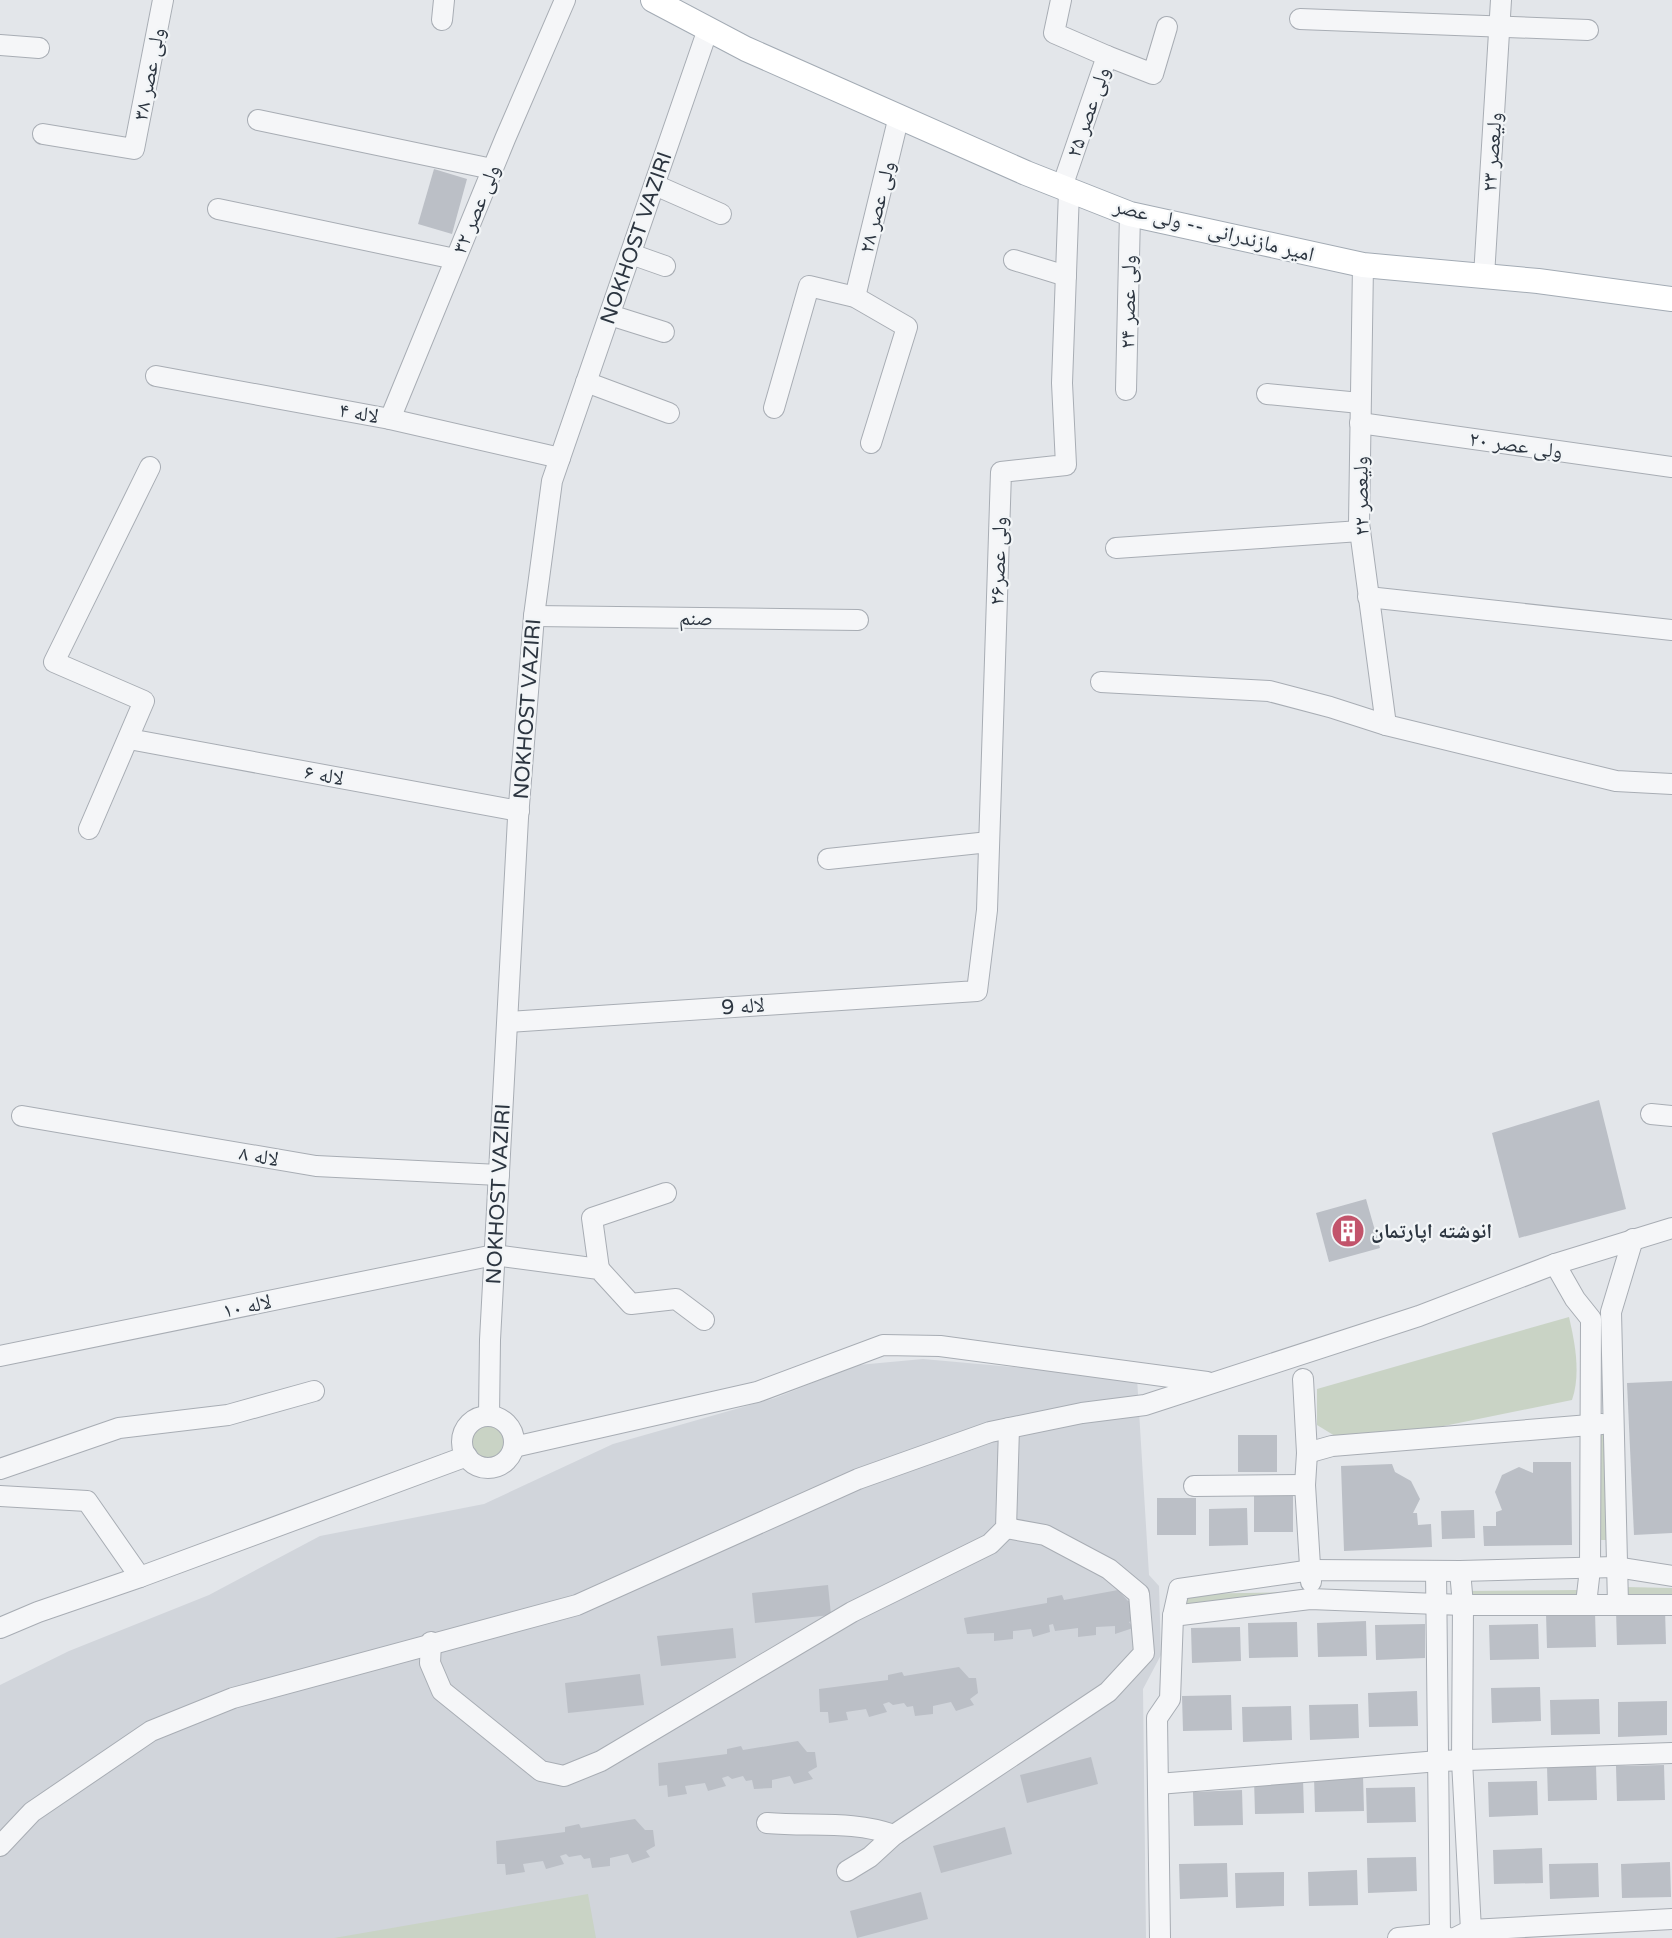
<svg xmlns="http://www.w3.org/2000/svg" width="1672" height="1938" viewBox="0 0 1672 1938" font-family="'Varela Round','Noto Naskh Arabic',sans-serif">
<rect width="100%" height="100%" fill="#e3e6ea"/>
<polygon fill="#d1d5db" points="923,1359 1137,1378 1149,1575 1159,1586 1161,1655 1143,1689 1146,1938 0,1938 0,1685 69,1651 209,1595 320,1536 484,1504 613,1444 775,1398 858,1365"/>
<g fill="#c9d3c5">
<path d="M1569 1317C1575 1343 1581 1374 1572 1400L1439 1427 1335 1436 1317 1425V1389Z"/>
<circle cx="489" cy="1441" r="17"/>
<polygon points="1597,1432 1604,1432 1607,1540 1601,1540"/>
<polygon points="1625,1587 1672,1588 1672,1599 1626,1599"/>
<polygon points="1578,1590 1579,1600 1468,1608 1468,1591"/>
<polygon points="1296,1592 1187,1611 1186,1594"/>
<polygon points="588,1894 596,1938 334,1938"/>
</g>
<g fill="#bbbfc6">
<polygon points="434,169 467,179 452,234 418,224"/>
<polygon points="1599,1100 1626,1209 1519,1238 1492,1133"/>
<polygon points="1366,1199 1380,1248 1329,1262 1316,1213"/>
<polygon points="1672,1381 1672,1533 1634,1535 1627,1383"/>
<rect x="1238" y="1435" width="39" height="37"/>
<polygon points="1533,1462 1571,1462 1572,1545 1484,1546 1483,1526 1496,1526 1496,1512 1502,1510 1495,1492 1502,1475 1519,1467 1533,1473"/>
<polygon points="1392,1464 1395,1472 1411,1481 1420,1499 1413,1513 1417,1513 1418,1525 1431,1524 1432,1547 1344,1551 1341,1466"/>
<polygon points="1293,1495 1293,1532 1254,1532 1254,1496"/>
<rect x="1157" y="1498" width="39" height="37"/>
<polygon points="1247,1508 1248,1545 1209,1546 1209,1509"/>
<polygon points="1474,1510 1475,1538 1442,1539 1441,1511"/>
<polygon points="828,1585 831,1615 755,1623 752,1593"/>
<polygon points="1118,1590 1128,1601 1135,1601 1138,1617 1129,1622 1133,1628 1115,1634 1115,1626 1096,1627 1096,1635 1078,1637 1078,1628 1055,1631 1053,1624 1049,1625 1050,1632 1033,1637 1031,1629 1013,1631 1013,1639 994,1641 994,1633 967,1634 964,1618 1047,1603 1047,1598 1062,1595 1064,1600"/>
<polygon points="1665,1609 1666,1644 1617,1645 1616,1610"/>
<polygon points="1595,1612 1596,1647 1547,1648 1546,1613"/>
<polygon points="1366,1621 1367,1656 1318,1657 1317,1623"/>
<polygon points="1297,1622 1298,1657 1249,1658 1248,1623"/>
<polygon points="1425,1624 1425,1658 1376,1660 1375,1625"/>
<polygon points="1538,1624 1539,1659 1490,1660 1489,1625"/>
<polygon points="1240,1627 1241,1661 1192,1663 1191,1628"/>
<polygon points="733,1628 736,1658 661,1666 657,1636"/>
<polygon points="959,1667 969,1678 976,1678 978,1693 970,1699 974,1705 956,1711 951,1702 933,1706 933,1714 915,1716 913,1706 907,1707 904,1703 893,1705 889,1702 883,1704 887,1712 869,1717 866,1709 846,1712 848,1720 829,1723 828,1712 820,1712 819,1689 888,1680 888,1675 902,1672 904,1676"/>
<polygon points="640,1674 644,1705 568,1713 565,1683"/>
<polygon points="1540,1687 1541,1721 1492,1723 1491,1688"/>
<polygon points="1417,1691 1418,1726 1369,1727 1368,1693"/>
<polygon points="1231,1695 1232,1730 1183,1731 1182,1696"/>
<polygon points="1599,1699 1600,1734 1551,1735 1550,1700"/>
<polygon points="1667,1701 1667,1735 1618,1737 1618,1702"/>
<polygon points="1358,1704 1359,1738 1310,1740 1309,1705"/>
<polygon points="1291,1706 1292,1740 1243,1742 1242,1707"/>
<polygon points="798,1741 807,1752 815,1752 817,1767 808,1772 813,1779 794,1784 790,1776 772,1780 772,1788 754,1789 752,1780 746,1781 743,1776 732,1779 728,1776 722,1778 726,1786 708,1791 705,1783 685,1786 687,1794 668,1797 667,1785 659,1786 658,1763 727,1754 727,1749 741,1746 743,1750"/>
<polygon points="1091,1757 1098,1784 1027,1803 1020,1775"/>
<polygon points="1596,1765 1597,1800 1548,1801 1547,1766"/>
<polygon points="1664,1765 1665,1800 1617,1801 1616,1766"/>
<polygon points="1363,1776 1364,1811 1315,1812 1314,1777"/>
<polygon points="1303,1778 1304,1813 1255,1814 1254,1779"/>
<polygon points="1537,1781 1538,1815 1489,1817 1488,1782"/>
<polygon points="1415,1787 1416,1822 1367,1823 1366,1788"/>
<polygon points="1242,1790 1243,1825 1194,1826 1193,1792"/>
<polygon points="635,1819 645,1830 653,1830 655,1846 646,1851 650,1857 632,1863 628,1854 610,1858 610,1866 592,1868 590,1858 584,1859 581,1855 569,1857 566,1854 560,1856 564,1864 546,1869 543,1861 523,1864 525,1872 506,1875 505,1864 497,1864 496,1841 565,1832 565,1827 579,1824 581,1828"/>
<polygon points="1005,1827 1012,1854 941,1873 933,1846"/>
<polygon points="1542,1848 1543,1883 1494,1884 1493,1850"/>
<polygon points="1416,1857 1417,1891 1368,1893 1367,1858"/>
<polygon points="1670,1862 1671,1897 1622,1898 1621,1864"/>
<polygon points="1227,1863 1228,1897 1180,1899 1179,1864"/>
<polygon points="1598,1863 1599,1897 1550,1899 1549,1864"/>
<polygon points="1357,1870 1358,1905 1309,1906 1308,1872"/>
<polygon points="1284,1872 1284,1906 1236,1908 1235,1873"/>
<polygon points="921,1892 928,1919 857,1938 850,1911"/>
</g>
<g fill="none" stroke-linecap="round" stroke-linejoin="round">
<g stroke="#a8adb4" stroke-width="22">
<g id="minor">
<polyline points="1061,0 1054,33 1107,56 1062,187"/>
<polyline points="1300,19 1588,30"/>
<polyline points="442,20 444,0"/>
<polyline points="0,45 39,48"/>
<polyline points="1107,56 1153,74 1167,27"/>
<polyline points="258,120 492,169"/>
<polyline points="43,134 134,149 163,0"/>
<polyline points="655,185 721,214"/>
<polyline points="218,209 455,259"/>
<polyline points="631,254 665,266"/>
<polyline points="1014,260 1066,276"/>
<polyline points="1363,265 1359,523 1386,725"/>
<polyline points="1484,276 1501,0"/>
<polyline points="855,297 899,116"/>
<polyline points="610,315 664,332"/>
<polyline points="156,376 390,419 560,458"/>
<polyline points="586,382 669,413"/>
<polyline points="1126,390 1130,214"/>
<polyline points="1267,394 1360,403"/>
<polyline points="774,408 809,286 855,297 907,327 871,443"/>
<polyline points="390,419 505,139 565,0"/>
<polyline points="1360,423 1672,467"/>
<polyline points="1116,548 1360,531"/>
<polyline points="1368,597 1672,630"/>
<polyline points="534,616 858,620"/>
<polyline points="1101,682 1269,691 1330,707 1386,725 1616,781 1672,784"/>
<polyline points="129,739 519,811"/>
<polyline points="89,829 144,701 54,662 150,467"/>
<polyline points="828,859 989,842"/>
<polyline points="508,1022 977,991 987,910 1001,472 1066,465 1062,383 1069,191"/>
<polyline points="1651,1114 1672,1116"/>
<polyline points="22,1116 316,1166 499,1175"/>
<polyline points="1555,1264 1575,1299 1591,1319 1590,1569 1586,1604"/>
<polyline points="599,1269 592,1218 666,1193"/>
<polyline points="0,1356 494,1255 599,1269 631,1304 676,1299 704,1320"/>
<polyline points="1303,1379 1307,1453 1305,1485 1311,1582"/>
<polyline points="489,1416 490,1340 518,818 534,616 552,481 708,29"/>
<circle cx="488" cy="1442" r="26"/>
<polyline points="514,1447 757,1392 883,1345 940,1346 1207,1382"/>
<polyline points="1307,1453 1332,1446 1602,1424"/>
<polyline points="0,1469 119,1428 228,1415 314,1391"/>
<polyline points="1194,1486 1305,1485"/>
<polyline points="0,1496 87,1501 140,1577"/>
<polyline points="1436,1571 1440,1934"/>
<polyline points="1460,1571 1463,1605 1462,1761 1471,1930"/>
<polyline points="1618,1604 1611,1312 1633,1239"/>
<polyline points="1173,1616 1310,1599 1463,1605 1672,1605"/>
<polyline points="0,1628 38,1612 140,1577 467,1456"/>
<polyline points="431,1642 430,1663 442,1691 541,1771 564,1776 601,1761 852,1612 990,1544 1006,1528 1009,1428"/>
<polyline points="1158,1784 1439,1761 1672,1753"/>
<path d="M767 1823C810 1827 853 1820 894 1835"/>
<polyline points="0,1846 32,1812 151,1731 233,1698 577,1605 858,1479 990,1432 1082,1413 1145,1405 1419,1316 1555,1264 1672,1228"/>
<polyline points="847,1871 870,1857 894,1835 1108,1692 1144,1653 1139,1594 1109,1569 1045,1535 1006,1528"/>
<polyline points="1160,1938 1157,1718 1170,1699 1173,1616 1179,1589 1312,1570 1460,1571 1616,1567 1672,1576"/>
<polyline points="1398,1938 1440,1934 1448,1938"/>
<polyline points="1455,1938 1471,1930 1672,1919"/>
</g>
</g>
<g stroke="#a3abb4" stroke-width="26">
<polyline id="major" points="653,0 746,49 1026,173 1130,214 1363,265 1538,281 1672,299"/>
</g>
<use href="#minor" stroke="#f5f6f8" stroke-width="20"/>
<use href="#major" stroke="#fff" stroke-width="24"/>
</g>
<defs>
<g id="building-disc" transform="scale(1.725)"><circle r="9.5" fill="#c2546b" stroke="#f2f5f7"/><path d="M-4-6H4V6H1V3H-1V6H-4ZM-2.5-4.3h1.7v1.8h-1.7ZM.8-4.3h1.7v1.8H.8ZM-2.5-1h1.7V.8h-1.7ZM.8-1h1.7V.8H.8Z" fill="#fff"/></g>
</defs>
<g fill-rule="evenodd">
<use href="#building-disc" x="1348" y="1231"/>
</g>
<g text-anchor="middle" stroke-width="4.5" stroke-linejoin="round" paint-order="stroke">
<g font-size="21" fill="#2c3540" stroke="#f2f5f7">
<text transform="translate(149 74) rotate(-79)" y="7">ولی عصر ۳۸</text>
<text transform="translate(1088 112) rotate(-71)" y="7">ولی عصر ۲۵</text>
<text transform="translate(1492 152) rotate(-86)" y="7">ولیعصر ۲۳</text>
<text transform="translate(877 207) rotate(-76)" y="7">ولی عصر ۲۸</text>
<text transform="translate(476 209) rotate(-68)" y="7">ولی عصر ۳۲</text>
<text transform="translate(1214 230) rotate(14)" y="7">امیر مازندرانی -- ولی عصر</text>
<text transform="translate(636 238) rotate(-71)" y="7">NOKHOST VAZIRI</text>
<text transform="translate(1128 302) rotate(-89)" y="7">ولی عصر ۲۴</text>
<text transform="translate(359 413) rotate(10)" y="7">لاله ۴</text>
<text transform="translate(1516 445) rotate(8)" y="7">ولی عصر ۲۰</text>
<text transform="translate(1361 496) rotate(-91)" y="7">ولیعصر ۲۲</text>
<text transform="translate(998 561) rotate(-88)" y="7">ولی عصر۲۶</text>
<text transform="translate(696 618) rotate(1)" y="7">صنم</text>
<text transform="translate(527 709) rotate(-86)" y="7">NOKHOST VAZIRI</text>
<text transform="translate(324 775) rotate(10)" y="7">لاله ۶</text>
<text transform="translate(743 1006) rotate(-4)" y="7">لاله 9</text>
<text transform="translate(259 1156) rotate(10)" y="7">لاله ۸</text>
<text transform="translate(498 1194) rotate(-87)" y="7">NOKHOST VAZIRI</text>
<text transform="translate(247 1306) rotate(-12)" y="7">لاله ۱۰</text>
</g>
<g font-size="21" font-weight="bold" fill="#2c3540" stroke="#f2f5f7" text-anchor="start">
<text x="1371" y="1238">انوشته اپارتمان</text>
</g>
</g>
</svg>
